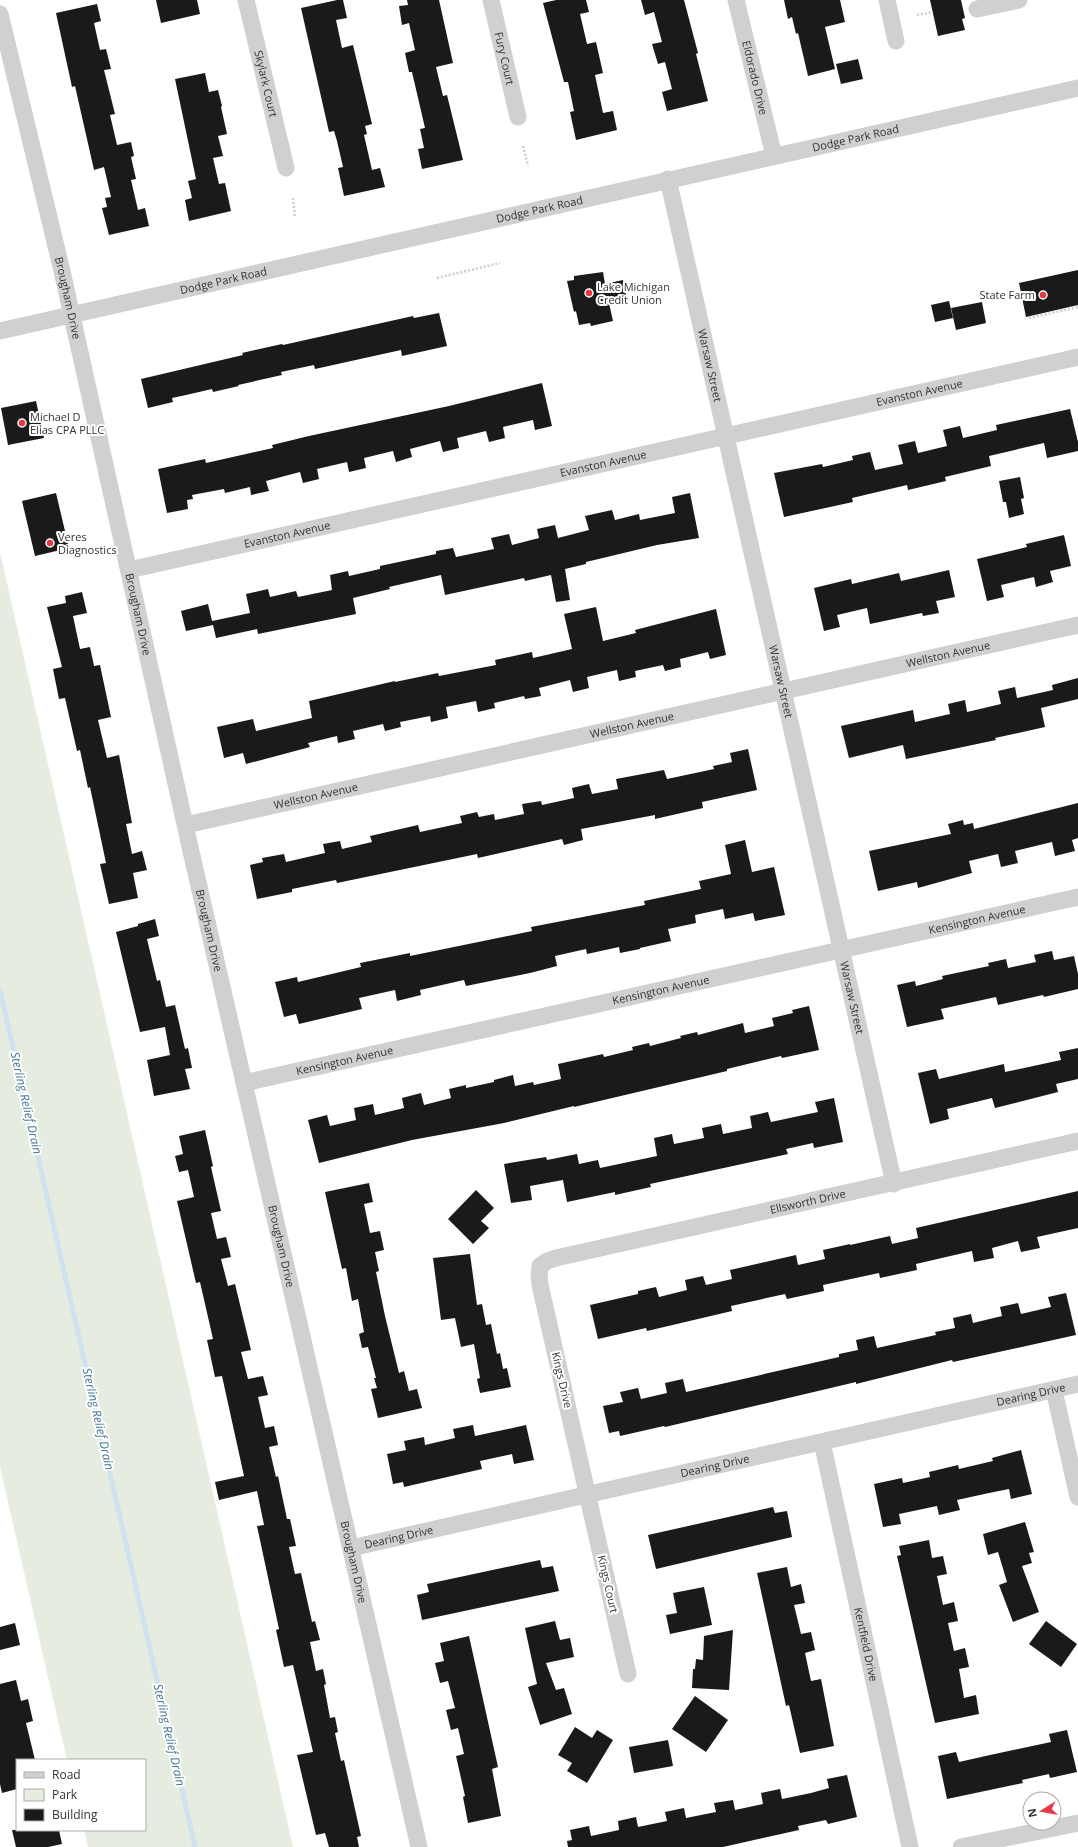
<svg xmlns="http://www.w3.org/2000/svg" width="1078" height="1847" viewBox="0 0 1078 1847" font-family="'Open Sans',sans-serif">
<rect width="100%" height="100%" fill="#fff"/>
<polygon fill="#e6ecdf" points="0,552 293,1847 88,1847 84,1830 145,1830 145,1760 67,1760 0,1467"/>
<g fill="none" stroke-linecap="round" stroke-linejoin="round">
<polyline stroke="#cfe2ee" stroke-width="5" points="0,990 195,1847"/>
</g>
<g fill="#1a1a1a">
<polygon points="156,0 197,0 200,14 161,23"/>
<polygon points="337,0 343,0 347,18 336,20 342,48 353,45 372,124 365,126 367,134 364,135 372,170 380,168 385,187 344,196 338,168 343,167 337,141 334,131 329,132 301,8"/>
<polygon points="407,0 439,0 453,63 436,67 443,96 447,95 463,160 422,169 418,149 424,148 420,129 425,128 412,72 409,72 405,53 415,50 409,23 402,25 399,6 408,5"/>
<polygon points="556,0 586,0 589,12 580,14 587,44 596,42 603,73 595,75 603,113 613,111 617,130 576,140 570,112 574,111 568,82 564,82 543,3"/>
<polygon points="641,0 684,0 698,53 696,54 708,101 667,111 662,92 672,89 665,62 658,64 652,44 662,42 654,12 645,15"/>
<polygon points="784,0 840,0 845,22 825,27 835,69 808,76 798,33 796,34 792,17 788,19"/>
<polygon points="930,0 961,0 965,18 962,19 965,30 938,36"/>
<polygon points="97,4 101,21 94,23 100,50 106,49 111,69 104,70 115,114 110,115 117,145 131,142 134,156 131,157 136,179 131,180 138,210 145,208 149,226 109,235 102,208 107,207 105,198 111,197 104,167 94,170 75,86 72,87 56,13"/>
<polygon points="858,59 863,79 841,84 836,64"/>
<polygon points="205,73 209,92 218,90 222,106 221,107 227,134 218,136 223,156 213,158 219,184 225,183 231,211 189,221 185,200 192,198 188,181 196,179 175,79"/>
<polygon points="1078,270 1078,305 1026,317 1019,283"/>
<polygon points="603,272 605,284 623,280 627,299 609,303 613,321 591,326 590,323 579,325 576,311 574,312 567,281 574,280 574,276"/>
<polygon points="949,301 953,318 935,322 931,305"/>
<polygon points="982,302 986,323 956,330 951,308"/>
<polygon points="439,313 447,346 402,356 401,350 315,369 314,365 281,372 282,375 238,385 239,386 213,392 212,389 186,395 172,398 173,402 148,408 141,379 243,355 242,353 282,344 283,345 413,316 414,318"/>
<polygon points="542,383 552,426 535,430 533,420 503,427 505,438 489,442 486,431 457,438 459,448 443,452 440,441 410,449 412,457 396,462 393,451 364,458 366,468 349,472 347,462 317,469 319,479 303,483 300,472 266,481 269,491 251,495 250,487 225,493 224,489 192,495 193,499 187,500 188,509 167,513 158,469 205,459 206,463 273,448 272,445 309,436 449,406"/>
<polygon points="36,401 44,438 8,445 1,408"/>
<polygon points="1070,409 1078,442 1078,451 1047,458 1044,443 989,456 991,466 945,477 946,481 908,490 907,485 852,498 853,502 784,517 774,473 822,464 823,467 853,460 852,456 870,452 875,470 903,464 898,445 915,441 918,453 947,446 943,430 960,426 963,438 997,430 996,425"/>
<polygon points="1020,477 1024,498 1021,499 1024,514 1009,518 1006,502 1003,502 999,481"/>
<polygon points="56,493 69,548 35,556 22,501"/>
<polygon points="690,493 699,538 657,545 586,562 586,564 565,569 570,600 556,602 551,575 525,581 524,578 445,595 441,575 389,587 390,589 353,598 356,614 258,634 257,629 216,638 213,625 186,631 181,611 208,604 212,621 250,613 246,594 268,589 270,597 296,591 298,597 332,590 330,575 348,571 349,576 380,569 380,566 436,554 436,551 453,548 456,557 494,549 491,538 509,534 512,545 539,538 537,529 555,525 558,538 589,530 585,516 612,510 615,520 639,514 640,520 675,513 672,497"/>
<polygon points="1064,535 1071,566 1050,571 1053,582 1036,587 1034,577 1001,585 1004,597 987,601 977,559 1027,547 1026,544"/>
<polygon points="949,570 955,597 936,601 939,613 923,616 922,613 870,624 867,608 837,615 840,627 824,631 814,588 851,579 852,584 899,573 901,581"/>
<polygon points="82,592 87,613 73,616 80,649 90,647 94,666 100,665 111,717 98,720 107,758 119,755 132,823 126,824 132,854 142,851 147,870 133,873 138,898 109,904 100,864 106,863 90,787 88,788 80,750 77,751 65,698 59,699 53,669 62,667 47,607 66,603 65,596"/>
<polygon points="596,607 603,641 636,633 635,630 716,609 726,655 710,659 708,652 680,659 681,667 665,671 663,665 635,671 636,677 619,681 617,670 587,677 589,688 573,692 570,680 539,688 541,696 525,699 524,696 494,703 495,708 478,712 476,701 446,707 448,718 431,722 430,716 400,722 401,727 385,731 383,724 353,731 355,739 338,743 337,736 308,743 310,747 246,764 243,753 224,758 217,727 253,719 256,731 312,718 309,701 395,681 395,682 438,673 439,676 496,665 495,660 532,652 533,658 572,649 564,614"/>
<polygon points="1078,678 1078,699 1041,708 1045,727 995,738 996,740 906,759 903,745 849,758 841,726 913,710 915,722 950,714 948,704 965,700 967,712 1001,704 998,691 1015,687 1017,698 1053,690 1052,685"/>
<polygon points="748,749 757,790 702,802 703,808 655,819 655,815 581,829 583,840 564,845 562,839 478,858 477,854 337,883 336,880 292,889 292,892 257,899 250,865 263,862 262,858 284,854 286,862 325,853 323,844 340,841 342,849 372,842 370,836 418,825 420,832 462,823 460,816 477,812 479,817 494,814 495,820 524,814 522,804 541,801 542,805 574,798 572,788 589,784 592,794 618,789 616,779 664,770 667,779 714,769 713,766 732,762 730,753"/>
<polygon points="1078,803 1078,838 1072,840 1075,851 1055,856 1052,842 1015,851 1018,863 1001,867 998,854 969,861 972,873 918,888 917,882 878,891 869,851 951,834 948,824 963,820 964,825 973,823 974,829"/>
<polygon points="745,840 752,872 774,867 785,915 755,921 753,913 725,919 723,909 695,915 696,923 668,929 671,941 640,948 640,949 620,953 619,947 587,954 586,949 555,956 557,966 530,973 466,986 464,980 420,990 421,995 397,1001 395,990 359,998 362,1009 299,1024 296,1014 284,1017 275,982 297,977 298,982 361,967 360,963 410,953 410,956 532,931 531,927 645,905 644,901 701,889 699,881 731,874 725,845"/>
<polygon points="155,919 159,936 147,939 157,981 160,980 166,1007 175,1005 185,1049 188,1048 192,1068 185,1069 190,1089 154,1096 147,1060 170,1055 165,1027 140,1032 116,932 138,926 138,924"/>
<polygon points="1052,951 1054,960 1074,956 1078,974 1078,989 1044,997 1043,995 998,1005 996,997 941,1009 944,1019 907,1027 897,985 915,981 916,986 943,979 942,976 989,966 988,963 1006,959 1008,968 1036,962 1034,955"/>
<polygon points="809,1006 819,1050 782,1058 781,1056 727,1069 727,1071 574,1107 574,1106 504,1123 412,1140 319,1163 308,1120 327,1115 330,1126 356,1120 354,1108 373,1104 375,1115 404,1108 402,1098 421,1093 424,1105 451,1098 449,1089 466,1085 466,1088 494,1082 494,1080 513,1075 515,1086 533,1082 534,1085 561,1079 558,1064 603,1054 604,1057 633,1050 632,1047 649,1043 650,1046 681,1038 680,1036 697,1032 698,1035 743,1023 745,1033 774,1026 772,1018 793,1013 792,1010"/>
<polygon points="1078,1048 1078,1079 1056,1084 1058,1092 995,1108 992,1098 947,1109 949,1119 930,1124 918,1073 936,1069 939,1079 1004,1064 1005,1072 1061,1060 1059,1052"/>
<polygon points="834,1098 843,1142 814,1148 813,1143 786,1149 788,1154 650,1184 651,1187 615,1195 615,1192 567,1202 563,1180 530,1186 532,1200 511,1203 504,1164 546,1157 547,1160 577,1154 579,1164 598,1160 600,1168 657,1156 654,1138 672,1134 674,1144 704,1138 702,1128 721,1124 723,1134 752,1128 750,1116 768,1112 771,1122 799,1116 818,1112 815,1102"/>
<polygon points="205,1130 213,1166 211,1167 221,1211 211,1213 217,1239 226,1237 231,1257 221,1259 228,1286 235,1284 251,1350 241,1352 248,1379 263,1376 268,1395 258,1397 265,1428 274,1426 278,1445 269,1447 276,1477 278,1476 287,1519 290,1519 296,1546 289,1547 295,1574 301,1573 312,1622 315,1621 320,1640 310,1642 316,1671 323,1669 326,1684 324,1685 330,1718 335,1717 338,1732 335,1733 341,1761 344,1760 361,1836 357,1837 359,1847 329,1847 325,1833 316,1835 297,1755 313,1752 293,1665 284,1667 276,1630 279,1629 257,1526 264,1525 257,1491 219,1500 215,1482 244,1476 222,1376 215,1377 207,1340 213,1339 200,1282 196,1283 177,1201 194,1197 188,1170 179,1172 175,1156 183,1154 179,1136"/>
<polygon points="369,1183 373,1202 364,1204 370,1233 380,1231 384,1250 375,1252 379,1271 376,1272 385,1316 399,1373 404,1371 409,1391 417,1389 422,1408 378,1418 371,1389 377,1388 374,1378 376,1378 368,1347 362,1348 359,1334 364,1332 358,1299 352,1301 346,1268 342,1269 325,1192"/>
<polygon points="476,1190 494,1208 481,1221 489,1228 473,1244 448,1219"/>
<polygon points="1078,1191 1078,1228 1037,1237 1040,1248 1021,1252 1018,1241 992,1248 994,1258 974,1262 972,1251 916,1264 917,1270 880,1278 879,1273 823,1285 824,1291 787,1299 785,1294 731,1306 732,1311 647,1331 646,1328 598,1339 590,1305 638,1294 638,1291 656,1287 659,1297 687,1290 685,1280 703,1276 706,1285 732,1279 730,1270 796,1255 798,1265 825,1259 823,1250 850,1244 850,1245 890,1236 892,1244 918,1238 916,1228"/>
<polygon points="470,1254 477,1305 482,1304 486,1325 491,1324 497,1354 500,1353 503,1369 507,1368 511,1387 480,1393 477,1379 480,1378 474,1344 461,1347 455,1318 441,1320 433,1258"/>
<polygon points="1066,1293 1076,1335 953,1362 952,1360 856,1384 856,1382 665,1427 664,1426 620,1436 619,1431 609,1433 603,1406 623,1402 620,1392 638,1388 641,1399 667,1393 665,1383 683,1379 686,1392 839,1357 839,1354 858,1350 856,1340 874,1336 877,1348 936,1335 935,1332 955,1328 953,1318 971,1314 973,1323 1002,1316 1000,1307 1018,1303 1021,1314 1051,1307 1048,1297"/>
<polygon points="473,1425 475,1436 526,1425 534,1460 514,1464 512,1454 480,1461 482,1469 404,1487 403,1482 393,1484 387,1454 406,1450 404,1441 424,1437 425,1445 455,1438 453,1429"/>
<polygon points="1021,1450 1032,1494 1011,1499 1009,1489 989,1493 957,1500 960,1510 939,1515 937,1506 899,1514 901,1524 883,1527 874,1484 902,1478 903,1483 930,1477 929,1472 958,1465 959,1469 993,1461 992,1458"/>
<polygon points="773,1507 775,1513 787,1511 792,1537 656,1569 648,1535"/>
<polygon points="1025,1522 1034,1552 1029,1553 1032,1563 1022,1566 1039,1612 1013,1622 999,1585 1007,1582 998,1552 988,1555 983,1534"/>
<polygon points="929,1540 932,1558 943,1556 947,1574 937,1576 943,1605 954,1602 958,1621 948,1623 954,1651 965,1648 969,1667 959,1669 964,1698 976,1695 979,1714 935,1723 897,1556 901,1555 899,1546"/>
<polygon points="540,1560 542,1568 553,1566 559,1591 422,1620 417,1595 429,1592 427,1584"/>
<polygon points="787,1567 791,1587 801,1584 805,1603 794,1605 801,1634 811,1632 815,1650 805,1653 811,1681 821,1679 834,1746 800,1753 789,1705 786,1706 757,1573"/>
<polygon points="704,1587 712,1625 670,1634 666,1615 677,1613 673,1593"/>
<polygon points="555,1621 560,1640 570,1638 574,1657 546,1663 556,1690 564,1688 572,1714 540,1725 528,1687 537,1684 525,1628"/>
<polygon points="1046,1621 1077,1644 1061,1667 1029,1644"/>
<polygon points="15,1623 20,1645 0,1650 0,1627"/>
<polygon points="733,1630 729,1690 692,1688 693,1669 695,1669 696,1659 703,1660 704,1636"/>
<polygon points="469,1636 498,1767 492,1769 501,1816 468,1823 463,1797 465,1796 456,1756 464,1754 458,1728 451,1730 446,1710 455,1708 448,1681 440,1683 435,1663 444,1661 440,1643"/>
<polygon points="16,1680 21,1701 28,1699 33,1721 26,1723 35,1760 17,1760 17,1789 2,1793 0,1784 0,1684"/>
<polygon points="695,1696 728,1720 706,1752 672,1729"/>
<polygon points="575,1727 592,1738 597,1730 613,1740 587,1783 567,1771 572,1763 558,1755"/>
<polygon points="1067,1730 1077,1772 1050,1778 1049,1774 1022,1780 1023,1783 947,1799 938,1756 956,1752 959,1762 990,1755 1051,1742 1049,1734"/>
<polygon points="668,1740 673,1766 634,1773 629,1747"/>
<polygon points="847,1775 857,1817 828,1824 826,1820 798,1826 799,1830 723,1847 568,1847 567,1841 572,1840 570,1830 589,1826 591,1836 619,1830 618,1821 636,1817 638,1827 667,1821 665,1812 684,1808 686,1818 716,1812 714,1803 733,1800 735,1810 763,1804 761,1793 780,1789 782,1799 811,1793 829,1788 827,1779"/>
<polygon points="12,1830 59,1830 62,1844 48,1847 16,1847"/>
</g>
<g fill="none" stroke-linecap="round" stroke-linejoin="round">
<g stroke="#cdcdcd" stroke-width="2.5" stroke-dasharray="2 2" stroke-linecap="butt">
<polyline points="917,15 933,12"/>
<polyline points="523,146 528,166"/>
<polyline points="293,198 295,218"/>
<polyline points="437,278 500,263"/>
<polyline points="1029,318 1078,307"/>
</g>
<g stroke="#d0d0d0" stroke-width="17">
<path id="s1" d="M246 0 286 168"/>
<path id="s2" d="M491 0 518 117"/>
<path id="s3" d="M736 0 774 156"/>
<polyline points="887,0 896,41"/>
<polyline points="977,9 1019,0"/>
<path id="s4" d="M0 14 62 271 190 847 419 1847"/>
<path id="s5" d="M668 179 894 1184"/>
<path id="s6" d="M0 331 1078 88"/>
<path id="s7" d="M129 570 1078 357"/>
<path id="s8" d="M186 825 1078 625"/>
<path id="s9" d="M244 1083 1078 897"/>
<polyline points="1054,1390 1078,1497"/>
<path id="s10" d="M822 1442 910 1847"/>
<path id="s11" d="M351 1548 1078 1384"/>
<path id="s12" d="M628 1674 540 1285 539 1275 540 1266 547 1261 556 1258 1078 1141"/>
<polyline points="961,1847 1078,1823"/>
</g>
</g>
<g fill="#e63946" stroke="#fff" stroke-width="1.5">
<circle cx="589" cy="293" r="4"/>
<circle cx="1043" cy="295" r="4"/>
<circle cx="22" cy="423" r="4"/>
<circle cx="50" cy="543" r="4"/>
</g>
<g text-anchor="middle" stroke-width="4" stroke-linejoin="round" paint-order="stroke">
<g font-size="11" fill="#333" stroke="#fff">
<text dy="4" stroke="none"><textPath href="#s2" startOffset="60">Fury Court</textPath></text>
<text dy="4" stroke="none"><textPath href="#s3" startOffset="80">Eldorado Drive</textPath></text>
<text dy="4" stroke="none"><textPath href="#s1" startOffset="86">Skylark Court</textPath></text>
<text dy="4" stroke="none"><textPath href="#s6" startOffset="877">Dodge Park Road</textPath></text>
<text dy="4" stroke="none"><textPath href="#s6" startOffset="553">Dodge Park Road</textPath></text>
<text dy="4" stroke="none"><textPath href="#s6" startOffset="229">Dodge Park Road</textPath></text>
<text dy="4" stroke="none"><textPath href="#s4" startOffset="292">Brougham Drive</textPath></text>
<text dy="4" stroke="none"><textPath href="#s5" startOffset="191">Warsaw Street</textPath></text>
<text dy="4" stroke="none"><textPath href="#s7" startOffset="810">Evanston Avenue</textPath></text>
<text dy="4" stroke="none"><textPath href="#s7" startOffset="486">Evanston Avenue</textPath></text>
<text dy="4" stroke="none"><textPath href="#s7" startOffset="162">Evanston Avenue</textPath></text>
<text dy="4" stroke="none"><textPath href="#s4" startOffset="616">Brougham Drive</textPath></text>
<text dy="4" stroke="none"><textPath href="#s8" startOffset="781">Wellston Avenue</textPath></text>
<text dy="4" stroke="none"><textPath href="#s5" startOffset="515">Warsaw Street</textPath></text>
<text dy="4" stroke="none"><textPath href="#s8" startOffset="457">Wellston Avenue</textPath></text>
<text dy="4" stroke="none"><textPath href="#s8" startOffset="133">Wellston Avenue</textPath></text>
<text dy="4" stroke="none"><textPath href="#s9" startOffset="751">Kensington Avenue</textPath></text>
<text dy="4" stroke="none"><textPath href="#s4" startOffset="940">Brougham Drive</textPath></text>
<text dy="4" stroke="none"><textPath href="#s9" startOffset="427">Kensington Avenue</textPath></text>
<text dy="4" stroke="none"><textPath href="#s5" startOffset="839">Warsaw Street</textPath></text>
<text dy="4" stroke="none"><textPath href="#s9" startOffset="103">Kensington Avenue</textPath></text>
<text dy="4" stroke="none"><textPath href="#s12" startOffset="694">Ellsworth Drive</textPath></text>
<text dy="4" stroke="none"><textPath href="#s4" startOffset="1264">Brougham Drive</textPath></text>
<text transform="translate(562 1380) rotate(77)" y="4">Kings Drive</text>
<text dy="4" stroke="none"><textPath href="#s11" startOffset="697">Dearing Drive</textPath></text>
<text dy="4" stroke="none"><textPath href="#s11" startOffset="373">Dearing Drive</textPath></text>
<text dy="4" stroke="none"><textPath href="#s11" startOffset="49">Dearing Drive</textPath></text>
<text dy="4" stroke="none"><textPath href="#s4" startOffset="1588">Brougham Drive</textPath></text>
<text transform="translate(608 1584) rotate(77)" y="4">Kings Court</text>
<text dy="4" stroke="none"><textPath href="#s10" startOffset="207">Kentfield Drive</textPath></text>
</g>
<g font-size="11" fill="#333" stroke="#fff" text-anchor="start">
<text x="597" y="291">Lake Michigan<tspan x="597" dy="13">Credit Union</tspan></text>
<text x="1035" y="299" text-anchor="end">State Farm</text>
<text x="30" y="421">Michael D<tspan x="30" dy="13">Elias CPA PLLC</tspan></text>
<text x="58" y="541">Veres<tspan x="58" dy="13">Diagnostics</tspan></text>
</g>
<g font-size="12" font-style="italic" fill="#3f7597" stroke="#fff">
<text transform="translate(26 1103) rotate(77)" y="4">Sterling Relief Drain</text>
<text transform="translate(98 1419) rotate(77)" y="4">Sterling Relief Drain</text>
<text transform="translate(169 1735) rotate(77)" y="4">Sterling Relief Drain</text>
</g>
</g>
<rect x="16" y="1759" width="130" height="72" fill="#ffffff" stroke="#adadad"/>
<rect x="24" y="1772" width="20" height="6" fill="#d0d0d0" stroke="#adadad"/>
<text x="52" y="1779" font-size="12" fill="#333333">Road</text>
<rect x="24" y="1789" width="20" height="12" fill="#e6ecdf" stroke="#adadad"/>
<text x="52" y="1799" font-size="12" fill="#333333">Park</text>
<rect x="24" y="1809" width="20" height="12" fill="#1a1a1a" stroke="#adadad"/>
<text x="52" y="1819" font-size="12" fill="#333333">Building</text>
<g transform="translate(1042 1811) rotate(259)"><circle r="19" fill="#ffffff" stroke="#adadad"/>
<path d="M0-3L7 15L0 10L-7 15Z" fill="#e63946"/>
<text y="-6" font-size="11" font-weight="bold" text-anchor="middle" fill="#333333">N</text>
</g>
</svg>
